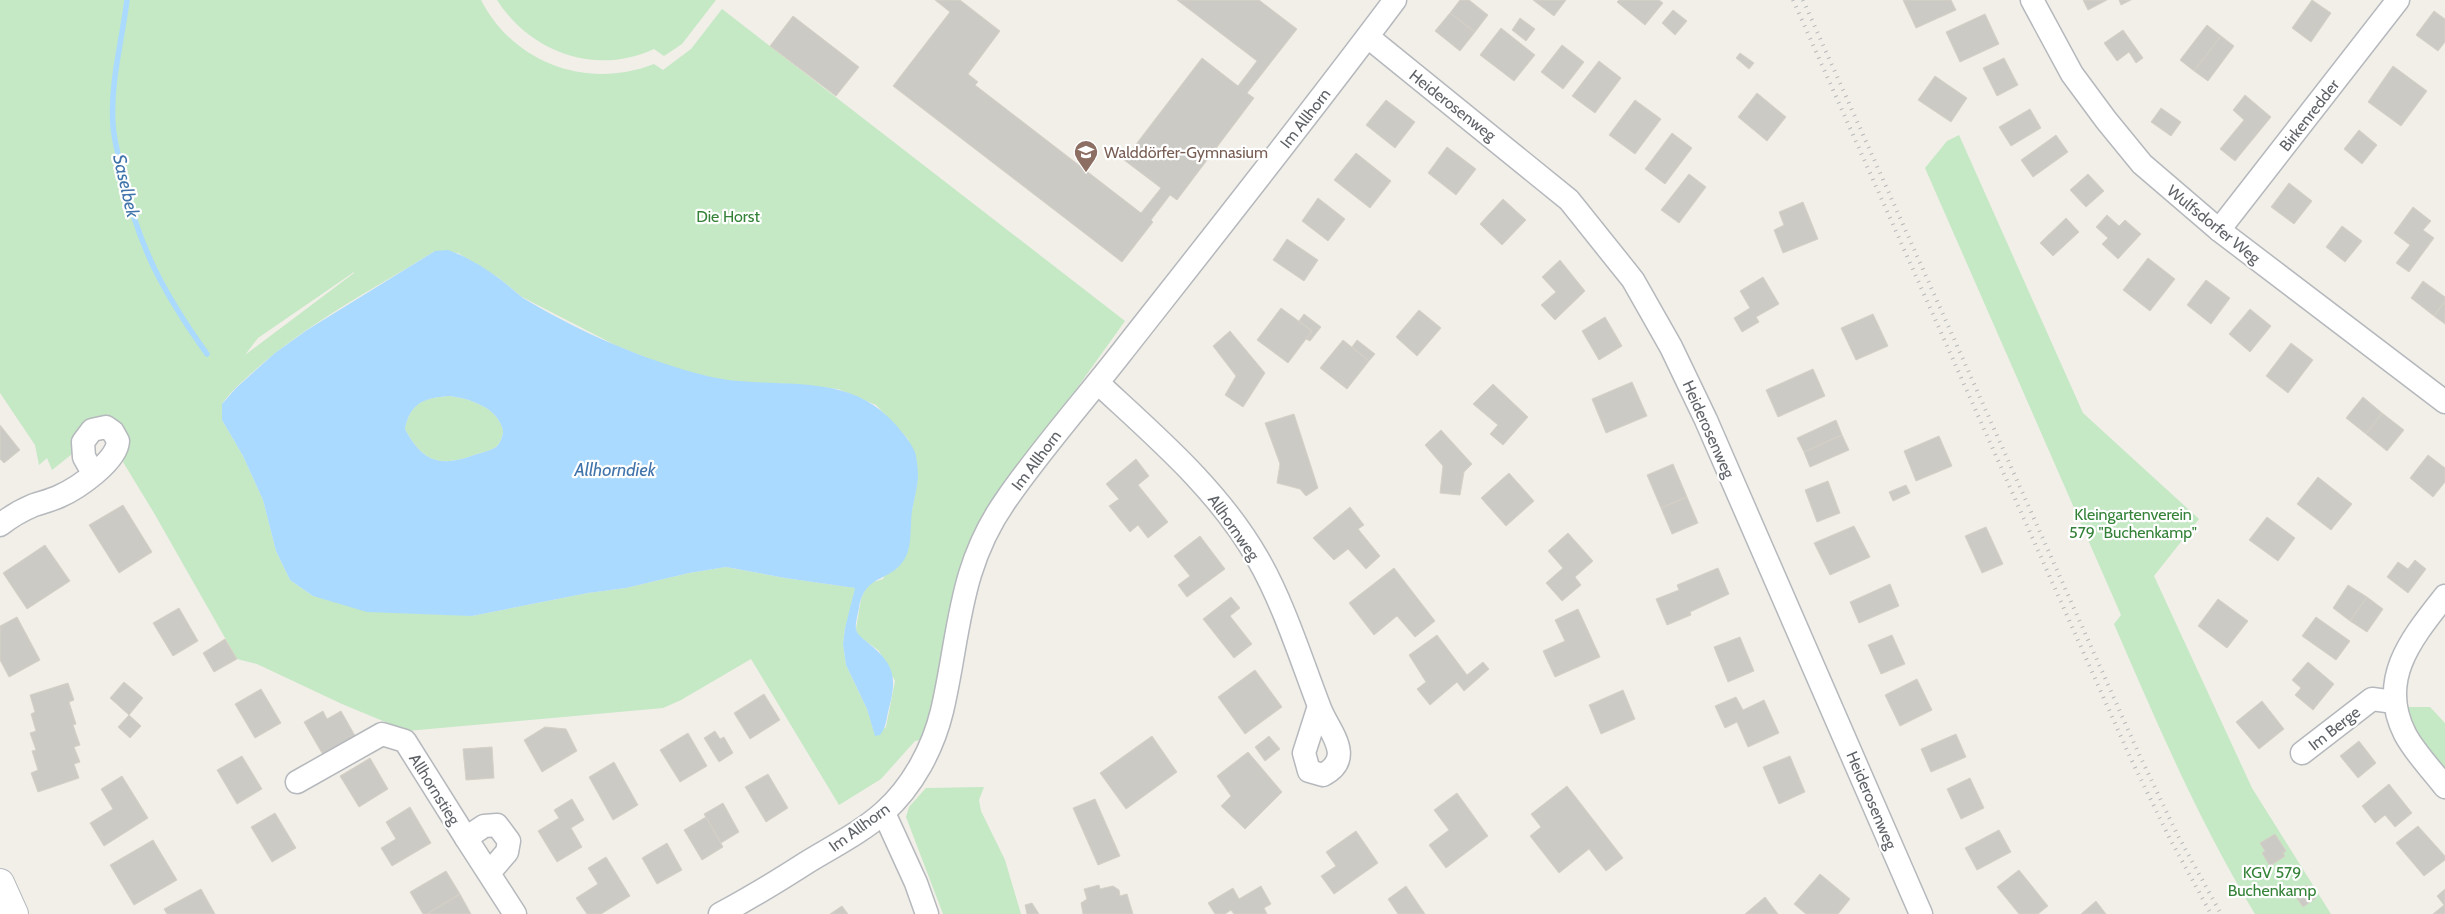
<svg xmlns="http://www.w3.org/2000/svg" width="2445" height="914" viewBox="0 0 2445 914" font-family="Cabin,sans-serif">
<rect width="100%" height="100%" fill="#f1efe8"/>
<g fill="#c5e8c5" fill-rule="evenodd">
<path d="M0 0H481C514 64 588 90 654 64L663 70 691 49 722 9 1125 321 983 519 926 739 915 741 881 779 839 805 751 659 681 700 663 708 407 731 342 704 257 664 237 659 154 513 123 462 128 447 106 417C82 413 71 434 72 454L52 470 47 458 39 465 35 445 0 393ZM435 251 458 253 499 278 522 297 617 346 670 367 733 383 789 384 838 389 876 405 908 439 918 478 912 510 883 579 870 583 865 590 861 599 856 629 858 635 879 651 895 681 886 727 875 735 867 709 846 665 843 644 845 628 856 588 785 578 726 567 689 573 626 588 588 593 472 616 313 596 290 580 276 551 263 500 243 456 222 420V404C231 391 242 382 254 371 307 323 374 289 435 251ZM354 272V273L245 355 258 338Z"/>
<path d="M497 0H716L682 44 664 56 654 49C596 76 531 53 497 0Z"/>
<path d="M1959 135 2083 413 2199 519 2154 576 2252 788 2331 914H2255C2199 822 2157 723 2114 624L2121 615 1925 168 1947 141Z"/>
<path d="M449 396C469 398 499 408 503 431 503 436 500 444 496 447 490 451 480 453 474 455 439 468 422 461 405 429 410 403 423 398 449 396Z"/>
<polygon points="2404,707 2430,707 2445,723 2445,775 2412,734"/>
<polygon points="984,787 979,800 981,811 1005,860 1021,914 943,914 906,817 909,807 926,788"/>
</g>
<path fill="#aadaff" fill-rule="evenodd" d="M448 250C466 256 485 268 500 279 508 285 515 292 523 298 580 332 643 360 707 376 772 392 845 367 895 424 903 433 910 441 915 452 917 459 918 470 918 478 917 489 914 500 912 511 910 524 912 542 907 554 894 584 865 571 859 608 858 614 855 623 856 629 857 635 863 638 867 642 893 663 898 675 889 708 886 719 887 726 880 735L875 736 867 709 846 665 843 644 845 628 855 588 785 578 726 567 689 573 626 588 588 593 472 616 367 612 313 596 290 580 276 551 263 500 243 456 222 420V404L236 388 275 353 307 330 435 251ZM449 396C469 398 499 408 503 431 503 436 500 444 496 447 490 451 480 453 474 455 439 468 422 461 405 429 410 403 424 398 449 396Z"/>
<g fill="none" stroke-linecap="round" stroke-linejoin="round">
<path stroke="#aadaff" stroke-width="5.5" d="M127 0C122 41 110 83 113 125 114 141 119 157 122 173 138 246 164 294 207 354"/>
</g>
<g fill="#cccac5" stroke="#d6d1c6">
<polygon points="935,0 960,0 1000,31 968,74 978,82 975,85 1141,213 1161,188 1124,160 1202,58 1238,86 1257,61 1177,0 1259,0 1297,29 1247,93 1254,98 1177,200 1170,195 1151,220 1153,222 1122,262 893,86 950,12"/>
<polygon points="1460,0 1469,0 1488,15 1475,32 1450,13"/>
<polygon points="1533,0 1566,0 1554,16"/>
<polygon points="1619,0 1659,0 1663,3 1645,25 1617,2"/>
<polygon points="1903,0 1951,0 1956,10 1916,28"/>
<polygon points="2083,0 2107,0 2088,10"/>
<polygon points="2119,0 2131,0 2121,5"/>
<polygon points="2312,0 2331,13 2311,42 2292,28"/>
<polygon points="1673,10 1687,21 1675,35 1662,23"/>
<polygon points="2434,11 2445,19 2445,42 2438,51 2416,35"/>
<polygon points="1450,13 1475,32 1460,51 1435,31"/>
<polygon points="1985,14 1999,44 1960,62 1946,32"/>
<polygon points="793,16 859,67 836,96 770,46"/>
<polygon points="1520,18 1535,29 1526,41 1512,30"/>
<polygon points="2207,25 2221,36 2194,71 2180,60"/>
<polygon points="1501,28 1535,55 1514,81 1480,55"/>
<polygon points="2123,30 2143,58 2136,63 2129,52 2117,61 2104,43"/>
<polygon points="2221,36 2234,46 2208,81 2194,71"/>
<polygon points="1562,45 1584,62 1563,89 1541,72"/>
<polygon points="1740,53 1754,63 1749,69 1736,58"/>
<polygon points="2004,58 2018,85 1997,96 1983,68"/>
<polygon points="1599,61 1621,78 1595,113 1572,96"/>
<polygon points="2393,66 2427,91 2401,126 2368,102"/>
<polygon points="1935,76 1967,98 1951,122 1918,100"/>
<polygon points="1757,93 1786,117 1767,141 1738,117"/>
<polygon points="2245,95 2271,117 2235,161 2220,149 2244,120 2233,110"/>
<polygon points="1386,100 1415,122 1395,148 1366,125"/>
<polygon points="1635,100 1661,119 1635,154 1609,135"/>
<polygon points="2161,108 2181,122 2171,136 2151,122"/>
<polygon points="2030,109 2041,128 2011,146 1999,127"/>
<polygon points="2359,130 2377,145 2362,164 2344,149"/>
<polygon points="1672,133 1692,148 1665,184 1645,169"/>
<polygon points="2056,135 2068,152 2033,177 2021,160"/>
<polygon points="1447,147 1476,169 1456,195 1428,173"/>
<polygon points="1356,153 1391,181 1370,208 1334,180"/>
<polygon points="1689,174 1706,187 1679,223 1661,210"/>
<polygon points="2088,174 2104,191 2086,207 2070,190"/>
<polygon points="2289,183 2312,201 2294,224 2271,207"/>
<polygon points="1318,198 1345,219 1328,241 1302,221"/>
<polygon points="1503,199 1526,220 1502,245 1480,224"/>
<polygon points="1803,202 1818,239 1783,253 1774,230 1784,225 1779,212"/>
<polygon points="2413,207 2431,221 2423,230 2434,238 2409,272 2396,263 2410,245 2394,233"/>
<polygon points="2107,215 2119,226 2125,220 2141,234 2118,259 2102,244 2108,238 2096,227"/>
<polygon points="2066,218 2079,232 2053,256 2040,243"/>
<polygon points="2342,226 2362,241 2345,262 2326,247"/>
<polygon points="1287,239 1318,260 1304,281 1273,260"/>
<polygon points="2148,258 2175,279 2150,311 2123,290"/>
<polygon points="1560,260 1585,291 1555,320 1541,305 1556,292 1542,277"/>
<polygon points="1763,277 1779,304 1756,317 1759,322 1742,332 1734,318 1750,308 1740,291"/>
<polygon points="2206,280 2230,298 2211,324 2187,305"/>
<polygon points="2423,281 2445,297 2445,301 2434,316 2411,298"/>
<polygon points="2445,301 2445,324 2434,316"/>
<polygon points="1281,308 1312,331 1288,363 1257,340"/>
<polygon points="2250,309 2271,326 2250,352 2229,334"/>
<polygon points="1419,310 1441,328 1417,356 1396,337"/>
<polygon points="1304,314 1321,327 1310,341 1306,339 1312,331 1299,321"/>
<polygon points="1873,314 1888,346 1856,360 1841,328"/>
<polygon points="1605,317 1622,346 1599,360 1582,331"/>
<polygon points="1230,331 1265,373 1243,407 1225,395 1236,376 1213,346"/>
<polygon points="1343,340 1369,361 1347,389 1320,368"/>
<polygon points="1357,340 1375,354 1369,361 1352,347"/>
<polygon points="2291,343 2313,360 2288,393 2266,376"/>
<polygon points="1813,369 1825,396 1778,417 1766,390"/>
<polygon points="1632,382 1647,416 1606,433 1592,399"/>
<polygon points="1493,384 1528,417 1503,445 1490,434 1498,425 1473,404"/>
<polygon points="2363,397 2382,413 2366,434 2346,418"/>
<polygon points="2382,413 2404,430 2387,451 2366,434"/>
<polygon points="1294,414 1318,488 1306,496 1300,489 1277,483 1280,464 1265,423"/>
<polygon points="1836,420 1842,435 1804,452 1797,438"/>
<polygon points="0,425 20,450 4,463 0,459"/>
<polygon points="1441,430 1472,464 1464,472 1460,495 1440,493 1443,466 1425,445"/>
<polygon points="1842,435 1849,450 1810,467 1804,452"/>
<polygon points="1939,436 1952,466 1916,481 1904,451"/>
<polygon points="2428,455 2445,468 2445,482 2433,497 2410,478"/>
<polygon points="1136,459 1149,476 1138,485 1168,522 1148,538 1138,525 1130,532 1109,506 1119,499 1106,484"/>
<polygon points="1673,464 1687,497 1661,508 1647,475"/>
<polygon points="1509,473 1534,501 1506,526 1481,498"/>
<polygon points="2318,477 2352,504 2331,530 2297,504"/>
<polygon points="1828,481 1840,513 1817,522 1805,490"/>
<polygon points="1906,485 1910,493 1893,501 1889,492"/>
<polygon points="1687,497 1698,523 1672,534 1661,508"/>
<polygon points="123,505 152,552 119,573 89,525"/>
<polygon points="1350,507 1364,525 1358,529 1380,556 1366,569 1348,549 1334,560 1313,538"/>
<polygon points="2267,517 2295,538 2278,561 2249,540"/>
<polygon points="1854,526 1870,557 1830,575 1814,543"/>
<polygon points="1986,527 2003,564 1982,573 1965,536"/>
<polygon points="1568,533 1593,561 1575,577 1581,585 1562,601 1546,583 1563,568 1548,551"/>
<polygon points="1200,536 1225,569 1187,597 1178,585 1190,576 1174,556"/>
<polygon points="45,545 70,581 27,609 3,573"/>
<polygon points="2415,560 2426,569 2408,593 2387,577 2398,562 2408,569"/>
<polygon points="1394,568 1435,621 1415,637 1397,616 1374,635 1349,603"/>
<polygon points="1718,568 1729,594 1690,612 1691,615 1667,625 1656,599 1679,590 1677,585"/>
<polygon points="1890,584 1899,606 1859,623 1850,602"/>
<polygon points="2348,585 2367,597 2350,621 2333,608"/>
<polygon points="1231,597 1240,608 1230,616 1252,644 1234,658 1203,619"/>
<polygon points="2367,597 2383,609 2367,632 2350,621"/>
<polygon points="2218,599 2248,621 2227,648 2198,626"/>
<polygon points="179,608 198,641 173,656 153,623"/>
<polygon points="1578,609 1600,657 1555,677 1543,651 1565,641 1555,620"/>
<polygon points="17,617 40,660 9,677 0,660 0,626"/>
<polygon points="2316,617 2350,641 2336,660 2302,636"/>
<polygon points="1437,635 1467,675 1483,662 1489,669 1464,691 1457,682 1430,705 1417,689 1426,682 1409,655"/>
<polygon points="1892,635 1905,664 1881,674 1868,645"/>
<polygon points="1740,637 1754,671 1728,682 1714,647"/>
<polygon points="225,639 237,659 214,672 203,653"/>
<polygon points="2308,662 2334,684 2313,710 2295,695 2301,688 2292,680"/>
<polygon points="1255,670 1282,707 1245,734 1218,697"/>
<polygon points="1917,679 1932,710 1900,726 1885,695"/>
<polygon points="124,682 143,698 129,715 110,698"/>
<polygon points="68,683 74,700 69,702 76,724 73,725 80,745 74,747 80,762 74,764 79,778 38,792 31,773 38,770 32,751 36,750 30,733 36,731 31,714 35,712 30,695"/>
<polygon points="261,689 281,723 255,738 235,704"/>
<polygon points="1623,690 1635,719 1601,734 1589,705"/>
<polygon points="764,694 780,720 750,739 734,713"/>
<polygon points="1736,697 1743,710 1764,700 1779,733 1748,747 1737,722 1725,728 1715,706"/>
<polygon points="2262,701 2284,729 2259,749 2236,722"/>
<polygon points="323,711 327,719 341,711 358,741 326,760 304,722"/>
<polygon points="129,715 141,726 130,738 118,727"/>
<polygon points="545,727 566,729 577,751 542,772 524,740"/>
<polygon points="715,731 720,739 724,737 733,753 719,762 704,738"/>
<polygon points="688,733 707,766 680,782 660,750"/>
<polygon points="1956,734 1966,757 1931,772 1921,749"/>
<polygon points="1152,736 1177,772 1126,809 1100,773"/>
<polygon points="1269,736 1280,749 1265,761 1255,747"/>
<polygon points="2359,741 2376,763 2358,778 2340,756"/>
<polygon points="492,747 494,778 466,780 463,749"/>
<polygon points="1248,752 1282,792 1245,829 1221,806 1231,796 1217,776"/>
<polygon points="242,756 262,789 237,804 217,770"/>
<polygon points="1790,756 1805,792 1779,804 1763,767"/>
<polygon points="370,758 388,789 359,807 340,776"/>
<polygon points="614,762 638,805 613,820 589,777"/>
<polygon points="768,774 788,808 766,822 745,787"/>
<polygon points="122,776 148,818 104,846 90,823 113,809 101,789"/>
<polygon points="1970,778 1984,808 1961,819 1947,789"/>
<polygon points="2389,784 2412,813 2395,827 2385,815 2375,823 2362,806"/>
<polygon points="1567,786 1623,858 1606,871 1589,849 1559,873 1530,836 1541,827 1531,814"/>
<polygon points="1457,793 1488,836 1446,868 1429,845 1449,830 1434,810"/>
<polygon points="572,799 584,820 571,828 582,847 557,862 538,831 559,818 554,810"/>
<polygon points="1095,799 1120,856 1098,865 1073,808"/>
<polygon points="723,803 739,832 721,843 704,814"/>
<polygon points="410,807 431,843 392,866 381,848 396,839 386,822"/>
<polygon points="275,813 296,848 272,862 251,827"/>
<polygon points="706,817 723,847 702,860 684,830"/>
<polygon points="2418,826 2445,856 2445,860 2424,876 2396,843"/>
<polygon points="1999,830 2011,852 1977,870 1965,848"/>
<polygon points="1356,831 1378,863 1334,894 1321,876 1336,866 1326,852"/>
<polygon points="2275,834 2286,851 2283,853 2285,856 2270,866 2262,853 2265,851 2260,843"/>
<polygon points="153,840 177,880 134,905 110,865"/>
<polygon points="667,843 682,870 657,884 642,858"/>
<polygon points="606,857 630,896 601,914 587,914 576,898 598,884 588,868"/>
<polygon points="2019,870 2048,906 2038,914 2019,914 1997,887"/>
<polygon points="446,871 460,894 427,914 423,914 410,892"/>
<polygon points="1820,874 1850,899 1838,914 1806,914 1794,904"/>
<polygon points="1099,885 1100,889 1113,886 1119,890 1120,896 1127,894 1133,914 1083,914 1081,903 1087,899 1084,889"/>
<polygon points="2308,885 2316,898 2303,907 2294,894"/>
<polygon points="1261,886 1271,904 1264,908 1267,914 1234,914 1231,910 1225,914 1215,914 1208,903 1233,888 1239,899"/>
<polygon points="1406,886 1425,914 1398,914 1388,899"/>
<polygon points="201,889 215,914 167,914 164,909"/>
<polygon points="2445,889 2445,914 2433,914 2444,905 2437,896"/>
<polygon points="460,894 471,914 427,914"/>
<polygon points="1765,897 1778,914 1745,914"/>
<polygon points="2096,901 2106,914 2081,914"/>
<polygon points="1032,903 1039,914 1027,914 1025,905"/>
<polygon points="842,906 848,914 830,914"/>
</g>
<g fill="none" stroke-linecap="round" stroke-linejoin="round">
<g stroke="#b5b8bc" stroke-width="25">
<g id="minor">
<polyline points="2032,0 2072,74 2106,120 2142,164 2219,230 2445,402"/>
<polyline points="1368,37 1569,200 1633,280 1671,347 1706,420 1921,914"/>
<polyline points="2219,230 2398,0"/>
<path d="M1098 383C1156 437 1218 489 1258 559 1283 602 1301 659 1319 706 1327 730 1357 757 1323 775L1309 771 1304 753 1319 706"/>
<path d="M0 525C10 517 22 510 34 505 43 502 52 500 60 496 78 488 117 461 118 441L113 432 106 427 92 430 83 442 84 457 93 473"/>
<path d="M2445 596C2412 638 2377 679 2405 734 2415 753 2432 770 2445 787"/>
<polyline points="2302,753 2372,699 2394,702"/>
<polyline points="297,782 382,734 405,741 466,838"/>
<polyline points="884,813 916,883 927,914"/>
<polyline points="489,873 507,852 509,841 497,825 484,826 466,838 515,914"/>
<path d="M720 914C750 898 778 881 806 863 832 847 862 832 884 812 913 786 933 748 942 711 960 634 958 568 1006 500 1042 448 1083 402 1122 352 1214 235 1306 119 1395 0"/>
</g>
</g>
<g stroke="#b6babf" stroke-width="30">
<polyline id="secondary" points="0,883 14,914"/>
</g>
<use href="#minor" stroke="#fff" stroke-width="22"/>
<use href="#secondary" stroke="#fff" stroke-width="28"/>
<g stroke="#b6b7b8" stroke-width="4" stroke-dasharray="1 6" stroke-linecap="butt">
<polyline points="1793,0 2130,757 2170,839 2211,914"/>
<polyline points="1803,0 2138,752 2177,834 2221,914"/>
</g>
</g>
<defs>
<g id="school-pin" transform="scale(1.25)"><path d="M0 17L-7.5 6A9.5 9.5 0 1 1 7.5 6Z" fill="#8d6e63" stroke="#fff"/><path d="M0-5L7-2L0 1L-7-2ZM-4 1L0 2.5L4 1V4Q0 6-4 4Z" fill="#fff"/></g>
</defs>
<g fill-rule="evenodd">
<use href="#school-pin" x="1086" y="152"/>
</g>
<g text-anchor="middle" stroke-width="4.5" stroke-linejoin="round" paint-order="stroke">
<g font-size="16" fill="#5f6368" stroke="#fff">
<text transform="translate(1453 105) rotate(38)" y="6">Heiderosenweg</text>
<text transform="translate(2309 115) rotate(-52)" y="6">Birkenredder</text>
<text transform="translate(1305 118) rotate(-52)" y="6">Im Allhorn</text>
<text transform="translate(2214 224) rotate(39)" y="6">Wulfsdorfer Weg</text>
<text transform="translate(1709 429) rotate(66)" y="6">Heiderosenweg</text>
<text transform="translate(1036 460) rotate(-53)" y="6">Im Allhorn</text>
<text transform="translate(1234 527) rotate(55)" y="6">Allhornweg</text>
<text transform="translate(2334 728) rotate(-38)" y="6">Im Berge</text>
<text transform="translate(435 789) rotate(58)" y="6">Allhornstieg</text>
<text transform="translate(1872 800) rotate(67)" y="6">Heiderosenweg</text>
<text transform="translate(859 827) rotate(-36)" y="6">Im Allhorn</text>
</g>
<g font-size="16" fill="#785e54" stroke="#fff" text-anchor="start">
<text x="1104" y="158">Walddörfer-Gymnasium</text>
</g>
<g font-size="16" fill="#348238" stroke="#fff">
<text x="728" y="222">Die Horst</text>
<text x="2133" y="520">Kleingartenverein<tspan x="2133" dy="18">579 "Buchenkamp"</tspan></text>
<text x="2272" y="878">KGV 579<tspan x="2272" dy="18">Buchenkamp</tspan></text>
</g>
<g font-size="18" font-style="italic" fill="#4174aa" stroke="#fff">
<text transform="translate(126 186) rotate(77)" y="6">Saselbek</text>
<text x="615" y="476">Allhorndiek</text>
</g>
</g>
</svg>
